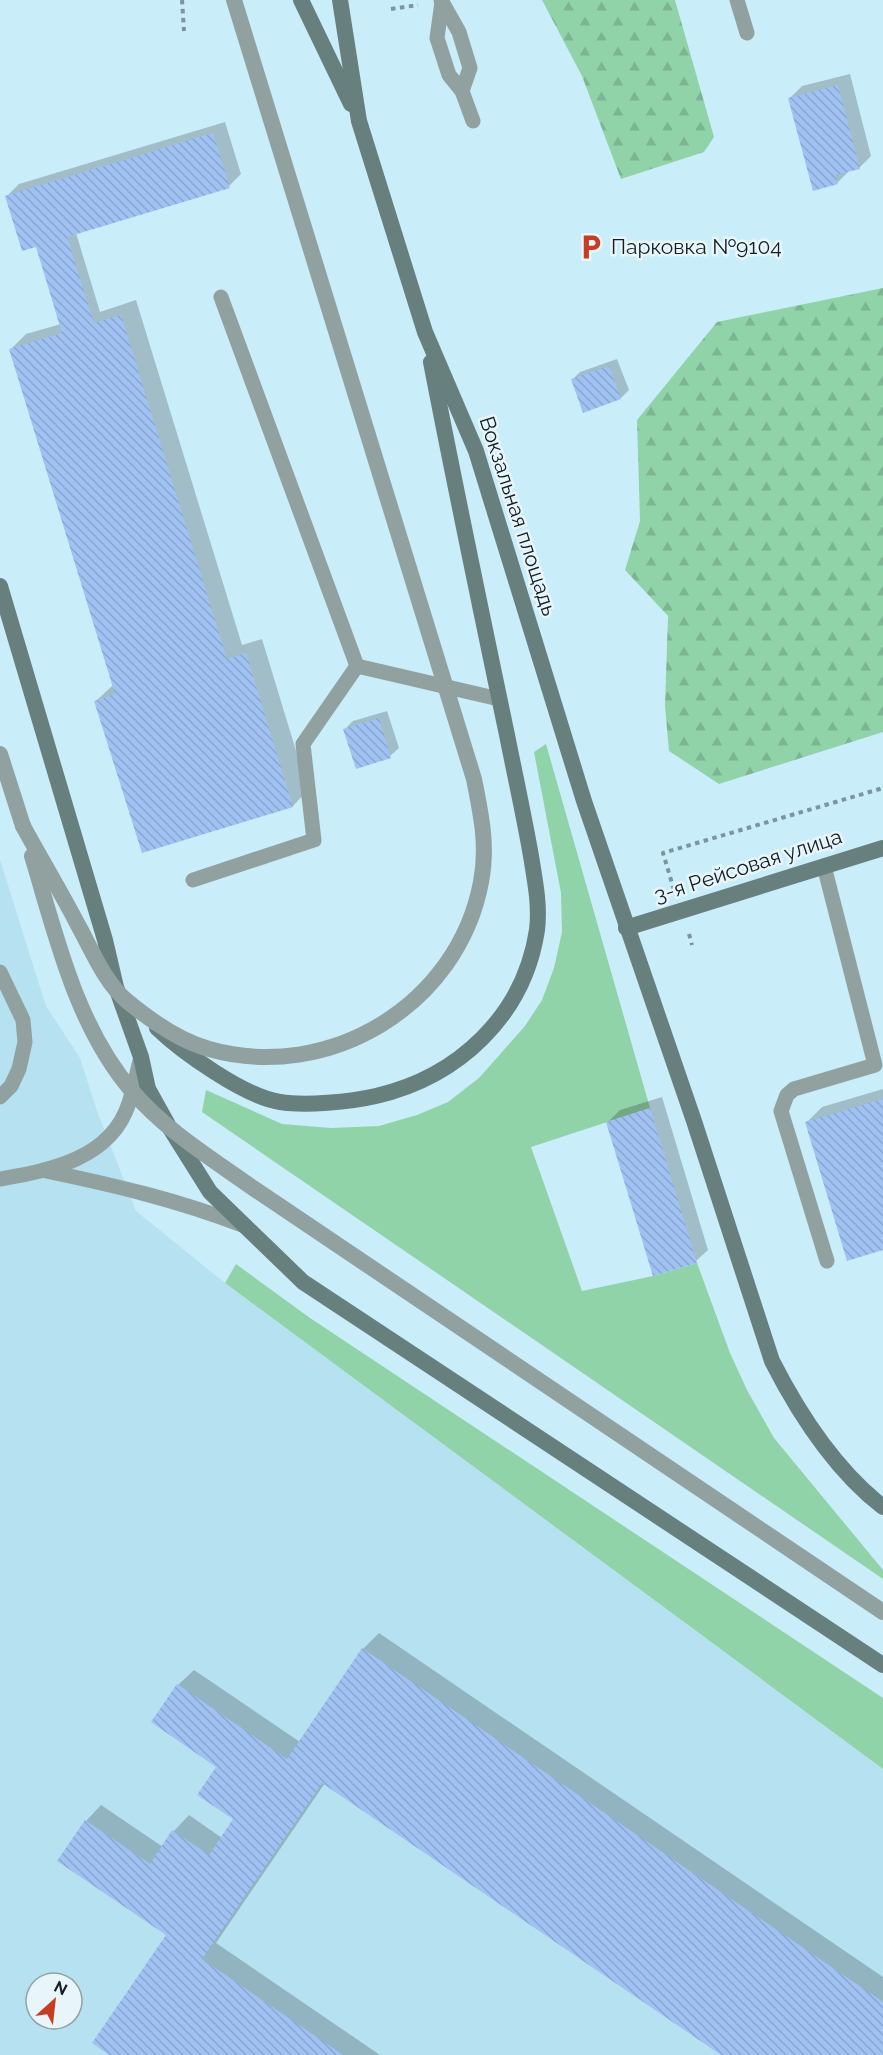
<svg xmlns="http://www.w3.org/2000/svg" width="883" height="2055" viewBox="0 0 883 2055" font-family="Raleway,sans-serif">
<defs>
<pattern id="forest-firs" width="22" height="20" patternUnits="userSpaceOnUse" patternTransform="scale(1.5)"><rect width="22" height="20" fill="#90d3a9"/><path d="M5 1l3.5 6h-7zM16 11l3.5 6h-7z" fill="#7bb591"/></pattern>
<pattern id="building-back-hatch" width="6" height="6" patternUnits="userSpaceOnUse" patternTransform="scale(1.5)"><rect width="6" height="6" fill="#a0c2f3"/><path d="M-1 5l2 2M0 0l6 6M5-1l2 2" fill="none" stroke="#89a6d0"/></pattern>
</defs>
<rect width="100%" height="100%" fill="#caedfa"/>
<path fill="#b6e1f1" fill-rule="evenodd" d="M0 860 46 1006 80 1058 97 1111 136 1211 225 1283 883 1769V2055H0ZM36 1983H72V2019H36Z"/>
<g fill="#90d3a9">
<polygon points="546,744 650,1108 531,1147 582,1291 653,1276 697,1263 730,1353 747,1390 774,1438 883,1570 883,1579 202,1112 206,1090 282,1124 331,1128 379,1126 417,1115 448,1102 479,1078 525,1026 542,1000 554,968 562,932 561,893 534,752"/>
<polygon points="236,1264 310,1318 883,1698 883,1769 225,1283"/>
</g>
<g fill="url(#forest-firs)">
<polygon points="542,0 675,0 714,137 704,152 621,179 582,76"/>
<polygon points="883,288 883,732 719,784 669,751 665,706 668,616 625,570 640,521 637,420 717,322"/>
</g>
<g fill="#0003">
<polygon points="850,74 871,156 859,168 850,170 837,183 790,98 802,86"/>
<polygon points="225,122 241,174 229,186 76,233 100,312 136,300 242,645 262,639 308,790 293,806 142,851 96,701 113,685 10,350 26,334 61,324 37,247 7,196 19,184"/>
<polygon points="617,359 629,390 621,398 584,411 572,380 580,372"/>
<polygon points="387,711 399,748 390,756 345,729 353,721"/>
<polygon points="883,1089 883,1248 806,1123 822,1107"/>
<polygon points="662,1097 708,1250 696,1261 608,1122 620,1110"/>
<polygon points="379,1633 883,1977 883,2055 724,2055 325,1783 216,1943 380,2055 112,2055 168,1935 86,1821 101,1805 163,1847 174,1831 189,1815 222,1838 235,1819 218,1766 178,1685 194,1670 300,1742 363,1649"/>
</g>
<g fill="url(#building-back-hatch)">
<polygon points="838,85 860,169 835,175 838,184 813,191 788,98"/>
<polygon points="213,133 230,188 67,237 94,323 121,315 227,659 246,653 293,807 142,853 94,701 115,694 9,349 62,333 36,247 22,251 5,196"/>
<polygon points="609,366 621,399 583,413 571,379"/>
<polygon points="379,718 391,758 356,769 343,729"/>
<polygon points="883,1099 883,1250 847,1261 805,1122"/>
<polygon points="650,1108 697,1263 653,1276 606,1122"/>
<polygon points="362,1648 883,2002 883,2055 721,2055 322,1783 202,1959 343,2055 109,2055 92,2043 166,1935 57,1861 85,1820 150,1864 172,1830 209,1855 233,1819 197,1795 216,1767 151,1722 177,1684 287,1759"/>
</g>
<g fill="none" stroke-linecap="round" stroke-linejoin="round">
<g stroke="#7b949e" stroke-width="4" stroke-dasharray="4.5 4.5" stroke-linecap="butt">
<polyline points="182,0 184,31"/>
<polyline points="391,9 418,5"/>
<polyline points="674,890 663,853 883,788"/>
<polyline points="689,934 692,945"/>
</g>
<g stroke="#91a19f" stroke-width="15">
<polyline points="441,0 459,32 470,68 462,91"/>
<polyline points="737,0 747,33"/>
<polyline points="442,2 437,38 449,75 462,91 473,121"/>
<polyline points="357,666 499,699"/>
<polyline points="824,866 875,1065 794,1089 787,1095 781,1111 827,1261"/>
<polyline points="193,880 314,840 303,744 357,666 221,297"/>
<polyline points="0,972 23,1020 25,1042 19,1069 11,1086 0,1097"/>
<path d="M46 1171C113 1185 178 1200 242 1225"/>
<path d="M0 1179C51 1170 111 1159 129 1103 134 1088 137 1072 141 1057"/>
</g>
<polyline stroke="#91a19f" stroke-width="16" points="0,754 23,826"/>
<g stroke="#677f7d" stroke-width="16">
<polyline points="301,0 351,104"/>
<path d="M340 0 359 121 425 332 476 451 584 801 694 1121 772 1361C799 1414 834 1469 883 1507"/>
<polyline points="0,586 105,940 116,987 141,1057 148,1089 168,1125 210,1192 303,1282 883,1665"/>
<polyline points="626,928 883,848"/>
<path d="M157 1028C182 1052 245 1097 280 1102 305 1106 350 1102 376 1096 458 1077 524 1016 537 930 540 905 535 881 531 856 524 816 515 775 507 735 481 611 455 487 431 362"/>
</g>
<g stroke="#91a19f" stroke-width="16">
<path d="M23 826C41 859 61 892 78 925 92 950 105 983 127 1001 150 1020 180 1041 209 1049 329 1083 458 1005 481 882 488 846 481 814 474 779L234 0"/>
<path d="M32 856C56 935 76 1026 132 1091 165 1130 211 1158 253 1188L883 1612"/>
</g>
</g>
<defs>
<g id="parking-bare" transform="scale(2.07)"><path d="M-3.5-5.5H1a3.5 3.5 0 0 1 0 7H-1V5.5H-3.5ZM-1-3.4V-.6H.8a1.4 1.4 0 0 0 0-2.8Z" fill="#c83d22" stroke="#e8f6fb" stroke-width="2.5" paint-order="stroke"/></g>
</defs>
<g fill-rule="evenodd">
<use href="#parking-bare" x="591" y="247"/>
</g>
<g text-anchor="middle" stroke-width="5" stroke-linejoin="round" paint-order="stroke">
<g font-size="21" fill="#131f24" stroke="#e8f6fb" text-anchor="start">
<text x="611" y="254">Парковка №9104</text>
</g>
<g font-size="21" fill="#131f24" stroke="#e8f6fb">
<text transform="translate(518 516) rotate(72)" y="7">Вокзальная площадь</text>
<text transform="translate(748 866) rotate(-18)" y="7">3-я Рейсовая улица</text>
</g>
</g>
<g transform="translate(54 2001) rotate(27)"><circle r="28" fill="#e8f6fb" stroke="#93a0a5" stroke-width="1.5"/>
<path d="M0-4.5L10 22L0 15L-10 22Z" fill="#c83d22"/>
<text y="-9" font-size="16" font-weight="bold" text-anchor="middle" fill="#131f24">N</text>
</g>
</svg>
